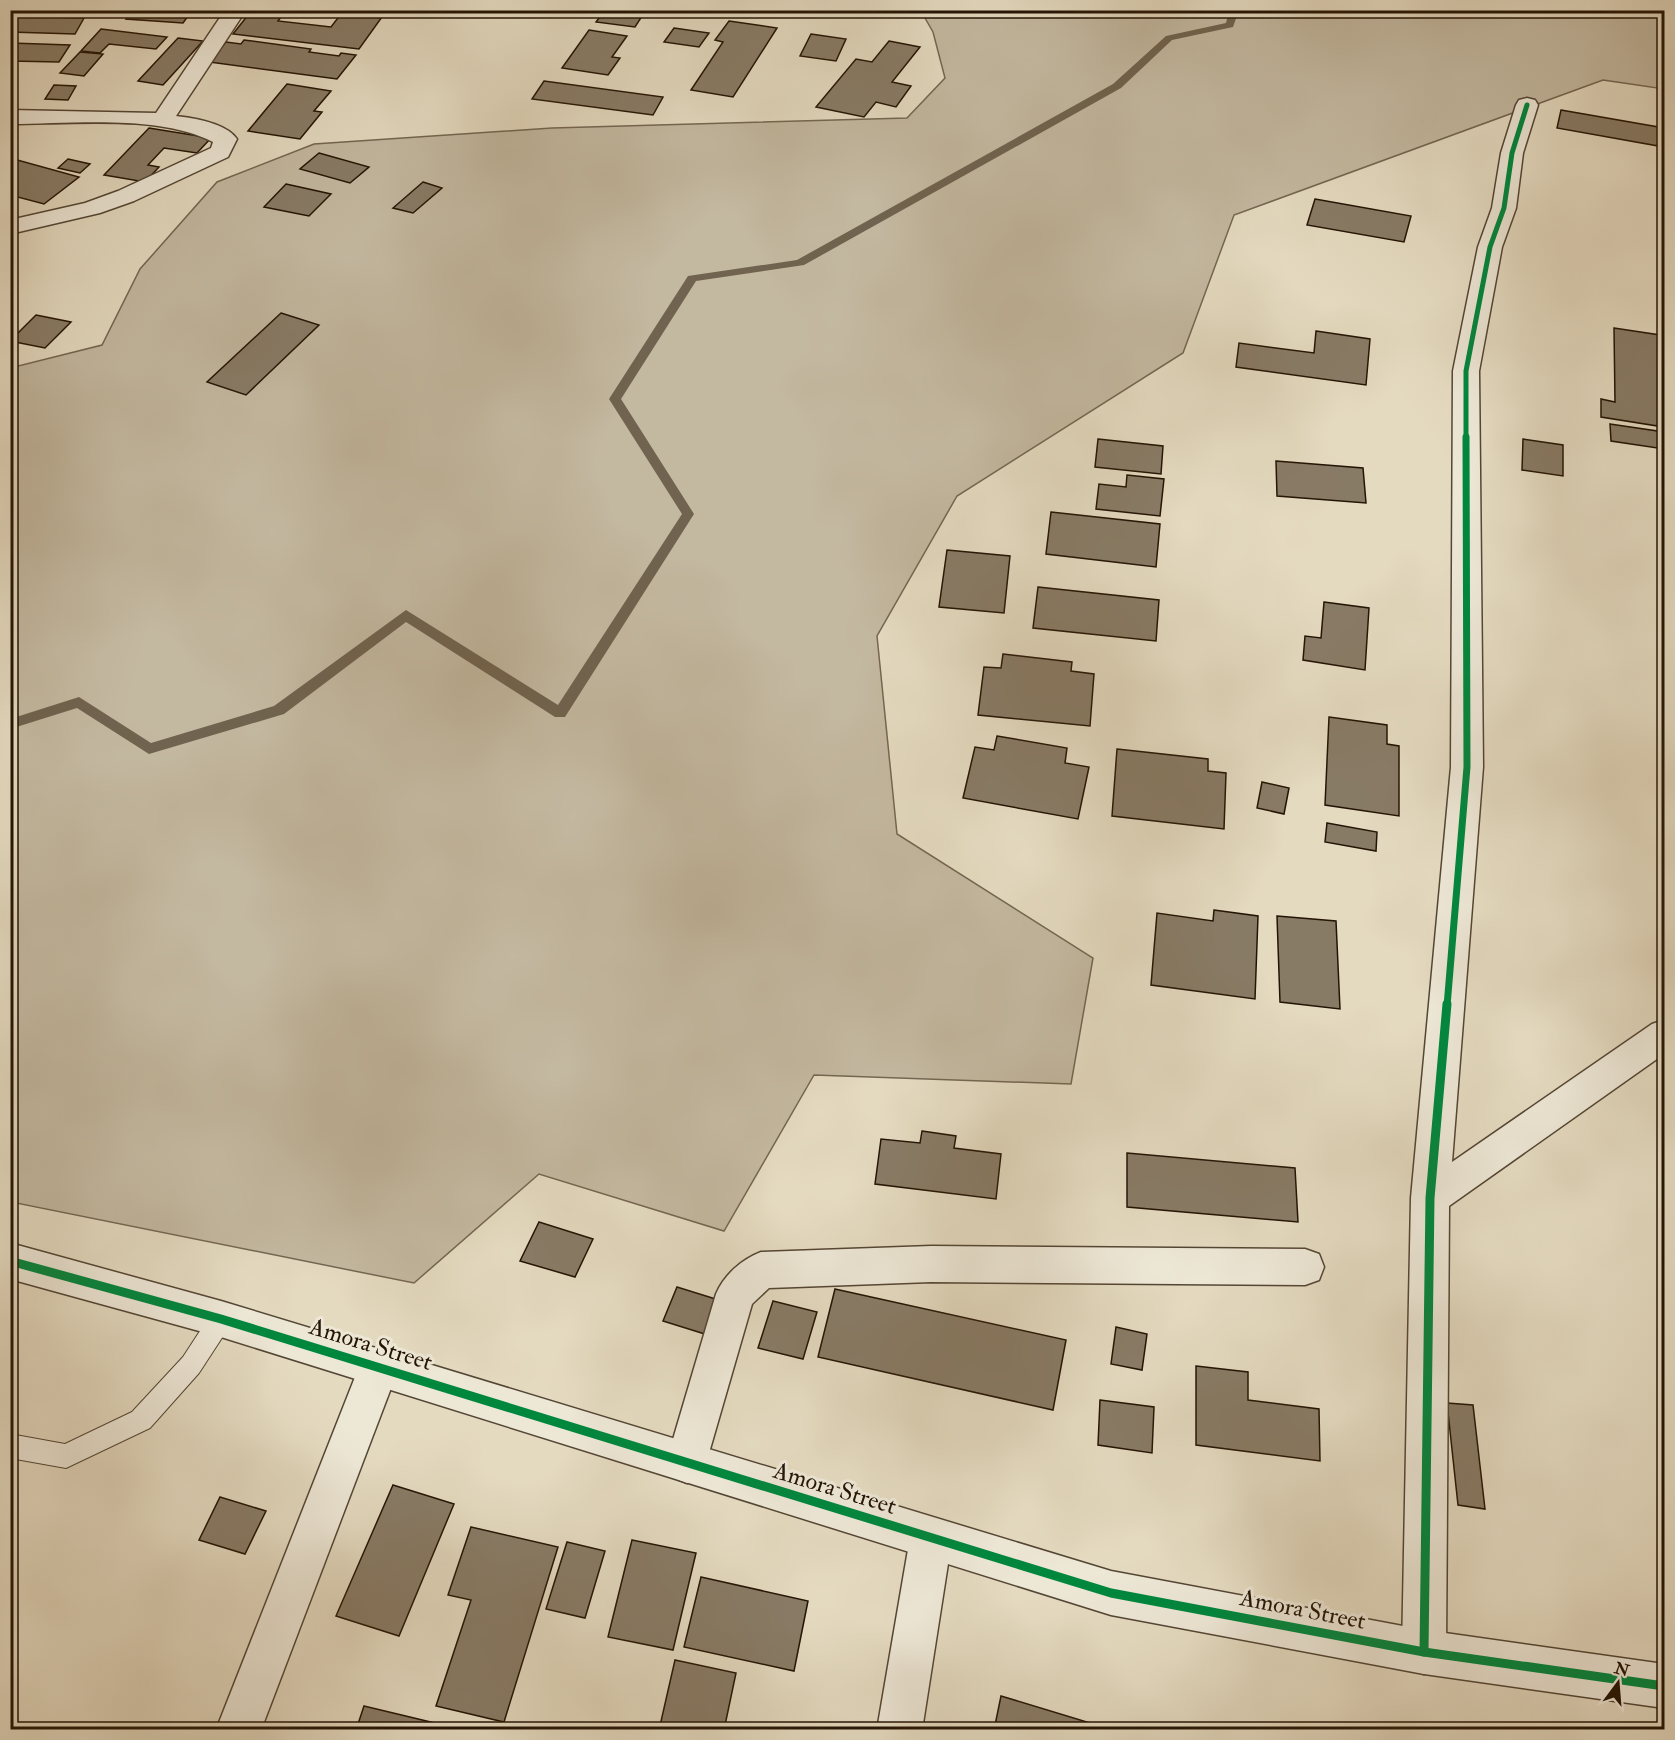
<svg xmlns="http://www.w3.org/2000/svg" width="1675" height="1740" viewBox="0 0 1675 1740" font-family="'IM FELL Double Pica',serif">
<rect width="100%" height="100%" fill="#e4dac0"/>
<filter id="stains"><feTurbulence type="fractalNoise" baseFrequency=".00333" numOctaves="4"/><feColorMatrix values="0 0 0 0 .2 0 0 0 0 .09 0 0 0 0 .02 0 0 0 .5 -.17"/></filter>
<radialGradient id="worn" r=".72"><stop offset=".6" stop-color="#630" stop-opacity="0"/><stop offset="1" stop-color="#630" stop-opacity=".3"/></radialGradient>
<polygon fill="#c3b8a0" stroke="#746652" stroke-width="1.5" points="921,11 1664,11 1664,89 1603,80 1234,215 1183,353 957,496 877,636 897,834 1093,958 1071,1084 814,1075 724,1231 539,1174 414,1283 11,1202 10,368 102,345 140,269 217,182 314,144 552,128 907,118 945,78 933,32"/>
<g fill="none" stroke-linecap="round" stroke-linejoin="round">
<polygon fill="#70634f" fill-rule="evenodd" points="1229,10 1239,10 1233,27 1172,40 1121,88 804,265 696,281 621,399 694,514 565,717 555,717 406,622 284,714 149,754 77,708 10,729 10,719 79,697 151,743 274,706 406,610 558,705 682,514 609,399 688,276 797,260 1113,84 1166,36 1226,23"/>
</g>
<g fill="#887b66" stroke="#241405" stroke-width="1.5">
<polygon points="10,10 21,10 17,16 84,18 75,34 10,32"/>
<polygon points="106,10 215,10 210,17 188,16 183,23 126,19 131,12"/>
<polygon points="252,10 286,10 278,21 331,27 344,10 387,10 359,49 233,34"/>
<polygon points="605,10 628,10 644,13 635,27 596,22"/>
<polygon points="729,21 777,28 733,97 691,90 723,42 715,40"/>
<polygon points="674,28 709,33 699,47 664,42"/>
<polygon points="101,29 167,37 156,49 109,44 100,53 81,51"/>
<polygon points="589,30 627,36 612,57 620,58 608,75 562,68"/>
<polygon points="811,34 846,39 836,61 800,56"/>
<polygon points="178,38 203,41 163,85 138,81"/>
<polygon points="244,40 311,49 309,52 339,56 341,53 356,55 337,79 209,62 226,42 241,44"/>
<polygon points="889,41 920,47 892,82 911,86 896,107 876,102 864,117 816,107 856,59 872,62"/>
<polygon points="10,43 70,45 59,62 10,61"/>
<polygon points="80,52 103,54 84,76 60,73"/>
<polygon points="544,81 663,97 653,115 532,99"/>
<polygon points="287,84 331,91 314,111 322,112 300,139 248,131"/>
<polygon points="54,85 76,86 68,100 45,99"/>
<polygon points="1561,110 1664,128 1664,147 1557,128"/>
<polygon points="149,128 211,138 197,153 164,148 148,165 159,167 145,182 104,175"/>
<polygon points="319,153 369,167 350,183 300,169"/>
<polygon points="10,158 79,177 44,204 10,195"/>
<polygon points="68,159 90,164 80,173 58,168"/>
<polygon points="423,182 442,188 413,213 393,208"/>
<polygon points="286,184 331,194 309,216 264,207"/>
<polygon points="1315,199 1411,216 1404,242 1307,225"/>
<polygon points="281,313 319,325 246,395 207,382"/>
<polygon points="36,315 71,322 45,348 10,341"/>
<polygon points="1614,328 1660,335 1664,427 1601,417 1601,399 1615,402"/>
<polygon points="1316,331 1370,339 1366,385 1236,367 1239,343 1314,353"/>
<polygon points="1610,424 1664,432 1664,449 1611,441"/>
<polygon points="1098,439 1163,446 1161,474 1095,467"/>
<polygon points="1523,439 1563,445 1563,476 1522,470"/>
<polygon points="1276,461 1363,468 1366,503 1277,496"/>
<polygon points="1127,475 1164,479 1160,516 1096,509 1099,484 1126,487"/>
<polygon points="1051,512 1160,524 1156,567 1046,554"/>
<polygon points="947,550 1010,556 1004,613 939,607"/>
<polygon points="1038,587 1159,600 1156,641 1033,628"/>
<polygon points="1324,602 1369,608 1365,670 1303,660 1305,636 1321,638"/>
<polygon points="1003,654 1072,662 1071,671 1094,674 1090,726 978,715 984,667 1001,668"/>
<polygon points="1329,717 1387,725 1387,744 1399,746 1399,816 1325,805"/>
<polygon points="997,736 1067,748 1065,763 1089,767 1078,819 963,798 975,747 994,750"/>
<polygon points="1117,749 1208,759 1208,771 1226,773 1224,829 1112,816"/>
<polygon points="1262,782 1289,788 1284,814 1257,808"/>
<polygon points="1327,823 1377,832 1376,851 1325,842"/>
<polygon points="1214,910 1258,916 1255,999 1151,985 1157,913 1213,921"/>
<polygon points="1277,916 1336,921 1340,1009 1280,1002"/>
<polygon points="922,1131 956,1136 954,1148 1001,1154 996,1199 875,1184 881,1139 920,1143"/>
<polygon points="1127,1153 1295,1168 1298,1222 1127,1207"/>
<polygon points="539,1222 593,1239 575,1277 520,1261"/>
<polygon points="677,1287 722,1301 708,1335 663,1321"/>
<polygon points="835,1289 1066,1340 1053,1410 818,1357"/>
<polygon points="773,1301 817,1312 803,1359 758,1348"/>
<polygon points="1116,1327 1147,1334 1142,1370 1111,1364"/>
<polygon points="1196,1366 1248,1372 1248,1400 1319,1409 1320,1461 1196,1445"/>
<polygon points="1100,1400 1154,1407 1152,1453 1098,1445"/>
<polygon points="1447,1403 1473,1405 1485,1509 1458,1505"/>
<polygon points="393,1485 454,1504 399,1636 336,1616"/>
<polygon points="220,1497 266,1511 245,1554 199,1540"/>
<polygon points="471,1527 558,1547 504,1722 436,1706 471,1600 448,1595"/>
<polygon points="632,1540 696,1553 673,1650 608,1637"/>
<polygon points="567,1542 605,1551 585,1618 546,1609"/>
<polygon points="701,1577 808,1601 794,1671 684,1647"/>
<polygon points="675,1660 736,1673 724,1730 659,1730"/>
<polygon points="1001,1696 1100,1726 1099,1730 994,1730"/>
<polygon points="364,1706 464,1730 356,1730"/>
</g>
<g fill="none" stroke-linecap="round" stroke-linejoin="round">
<g stroke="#544634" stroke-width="2">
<polygon id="service" points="221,1308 229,1311 233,1319 229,1327 199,1373 150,1428 66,1468 10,1458 10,1434 65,1444 132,1412 183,1357 213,1311"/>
</g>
<g stroke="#544634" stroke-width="3">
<g id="minor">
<path d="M225 10H246L176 116C194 118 226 123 237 139L228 157 134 201 100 213 10 234V220L85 203 118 191 211 148 213 142C158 114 72 124 10 124V110L156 113Z"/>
<polygon points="1527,98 1535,100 1538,105 1523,153 1516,208 1502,247 1479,371 1483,767 1452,1162 1652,1024 1664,1020 1664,1054 1449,1206 1446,1652 1440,1668 1424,1674 1408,1668 1402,1652 1411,1198 1451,767 1453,371 1478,247 1492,208 1501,153 1516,105 1519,100"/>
<path d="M931 1246 1305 1249 1319 1254 1324 1267 1319 1280 1305 1285 931 1282 769 1288 752 1304 702 1477 687 1483 672 1477 666 1463 716 1294C724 1275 741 1260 761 1252Z"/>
<polygon points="379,1348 393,1354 399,1367 261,1730 216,1730 359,1367 365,1354"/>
<polygon points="931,1517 946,1523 952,1538 922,1730 877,1730 910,1538 916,1523"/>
</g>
</g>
<g stroke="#544634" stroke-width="3">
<polygon id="tertiary" points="10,1243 221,1301 1111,1571 1424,1630 1664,1664 1664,1708 1424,1674 1111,1615 221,1337 10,1279"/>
</g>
<use href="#service" fill="#ede7d6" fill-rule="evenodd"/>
<use href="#minor" fill="#ede7d6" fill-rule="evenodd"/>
<use href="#tertiary" fill="#ede7d6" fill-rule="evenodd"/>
<g stroke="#ede7d6" stroke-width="8">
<polyline id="cycleway-far2" points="1466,438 1466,371 1490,247 1504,208 1512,153 1527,105"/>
</g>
<g stroke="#ede7d6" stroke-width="10">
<polyline id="cycleway-far1" points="1447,1006 1467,767 1466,437"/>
</g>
<g stroke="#ede7d6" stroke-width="13">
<g id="cycleway">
<polyline points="10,1261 221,1319 1111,1593 1424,1652 1664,1686"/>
<polyline points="1424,1652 1430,1198 1447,1004"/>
</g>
</g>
<use href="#cycleway-far2" stroke="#00873e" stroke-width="5"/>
<use href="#cycleway-far1" stroke="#00873e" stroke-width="7"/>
<use href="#cycleway" stroke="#00873e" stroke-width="9"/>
</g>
<g text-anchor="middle" stroke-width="6" stroke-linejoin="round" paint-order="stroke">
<g font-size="24" fill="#241405" stroke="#ede7d6">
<text transform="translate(371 1344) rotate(17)" y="8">Amora Street</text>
<text transform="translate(835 1488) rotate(17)" y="8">Amora Street</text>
<text transform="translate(1303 1609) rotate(11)" y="8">Amora Street</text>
</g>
</g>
<rect width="1675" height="1740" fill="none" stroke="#e4dac0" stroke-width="36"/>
<rect x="12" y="12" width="1651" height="1716" fill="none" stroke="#241405" stroke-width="3"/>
<rect x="18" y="18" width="1639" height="1704" fill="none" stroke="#241405" stroke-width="1.5"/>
<g transform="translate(1618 1683) rotate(16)" stroke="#ede7d6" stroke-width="4.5" paint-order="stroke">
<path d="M0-4.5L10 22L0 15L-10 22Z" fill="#241405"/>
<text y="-9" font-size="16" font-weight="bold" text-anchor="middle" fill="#241405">N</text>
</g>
<rect width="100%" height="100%" filter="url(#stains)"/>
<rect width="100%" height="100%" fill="url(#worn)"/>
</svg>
